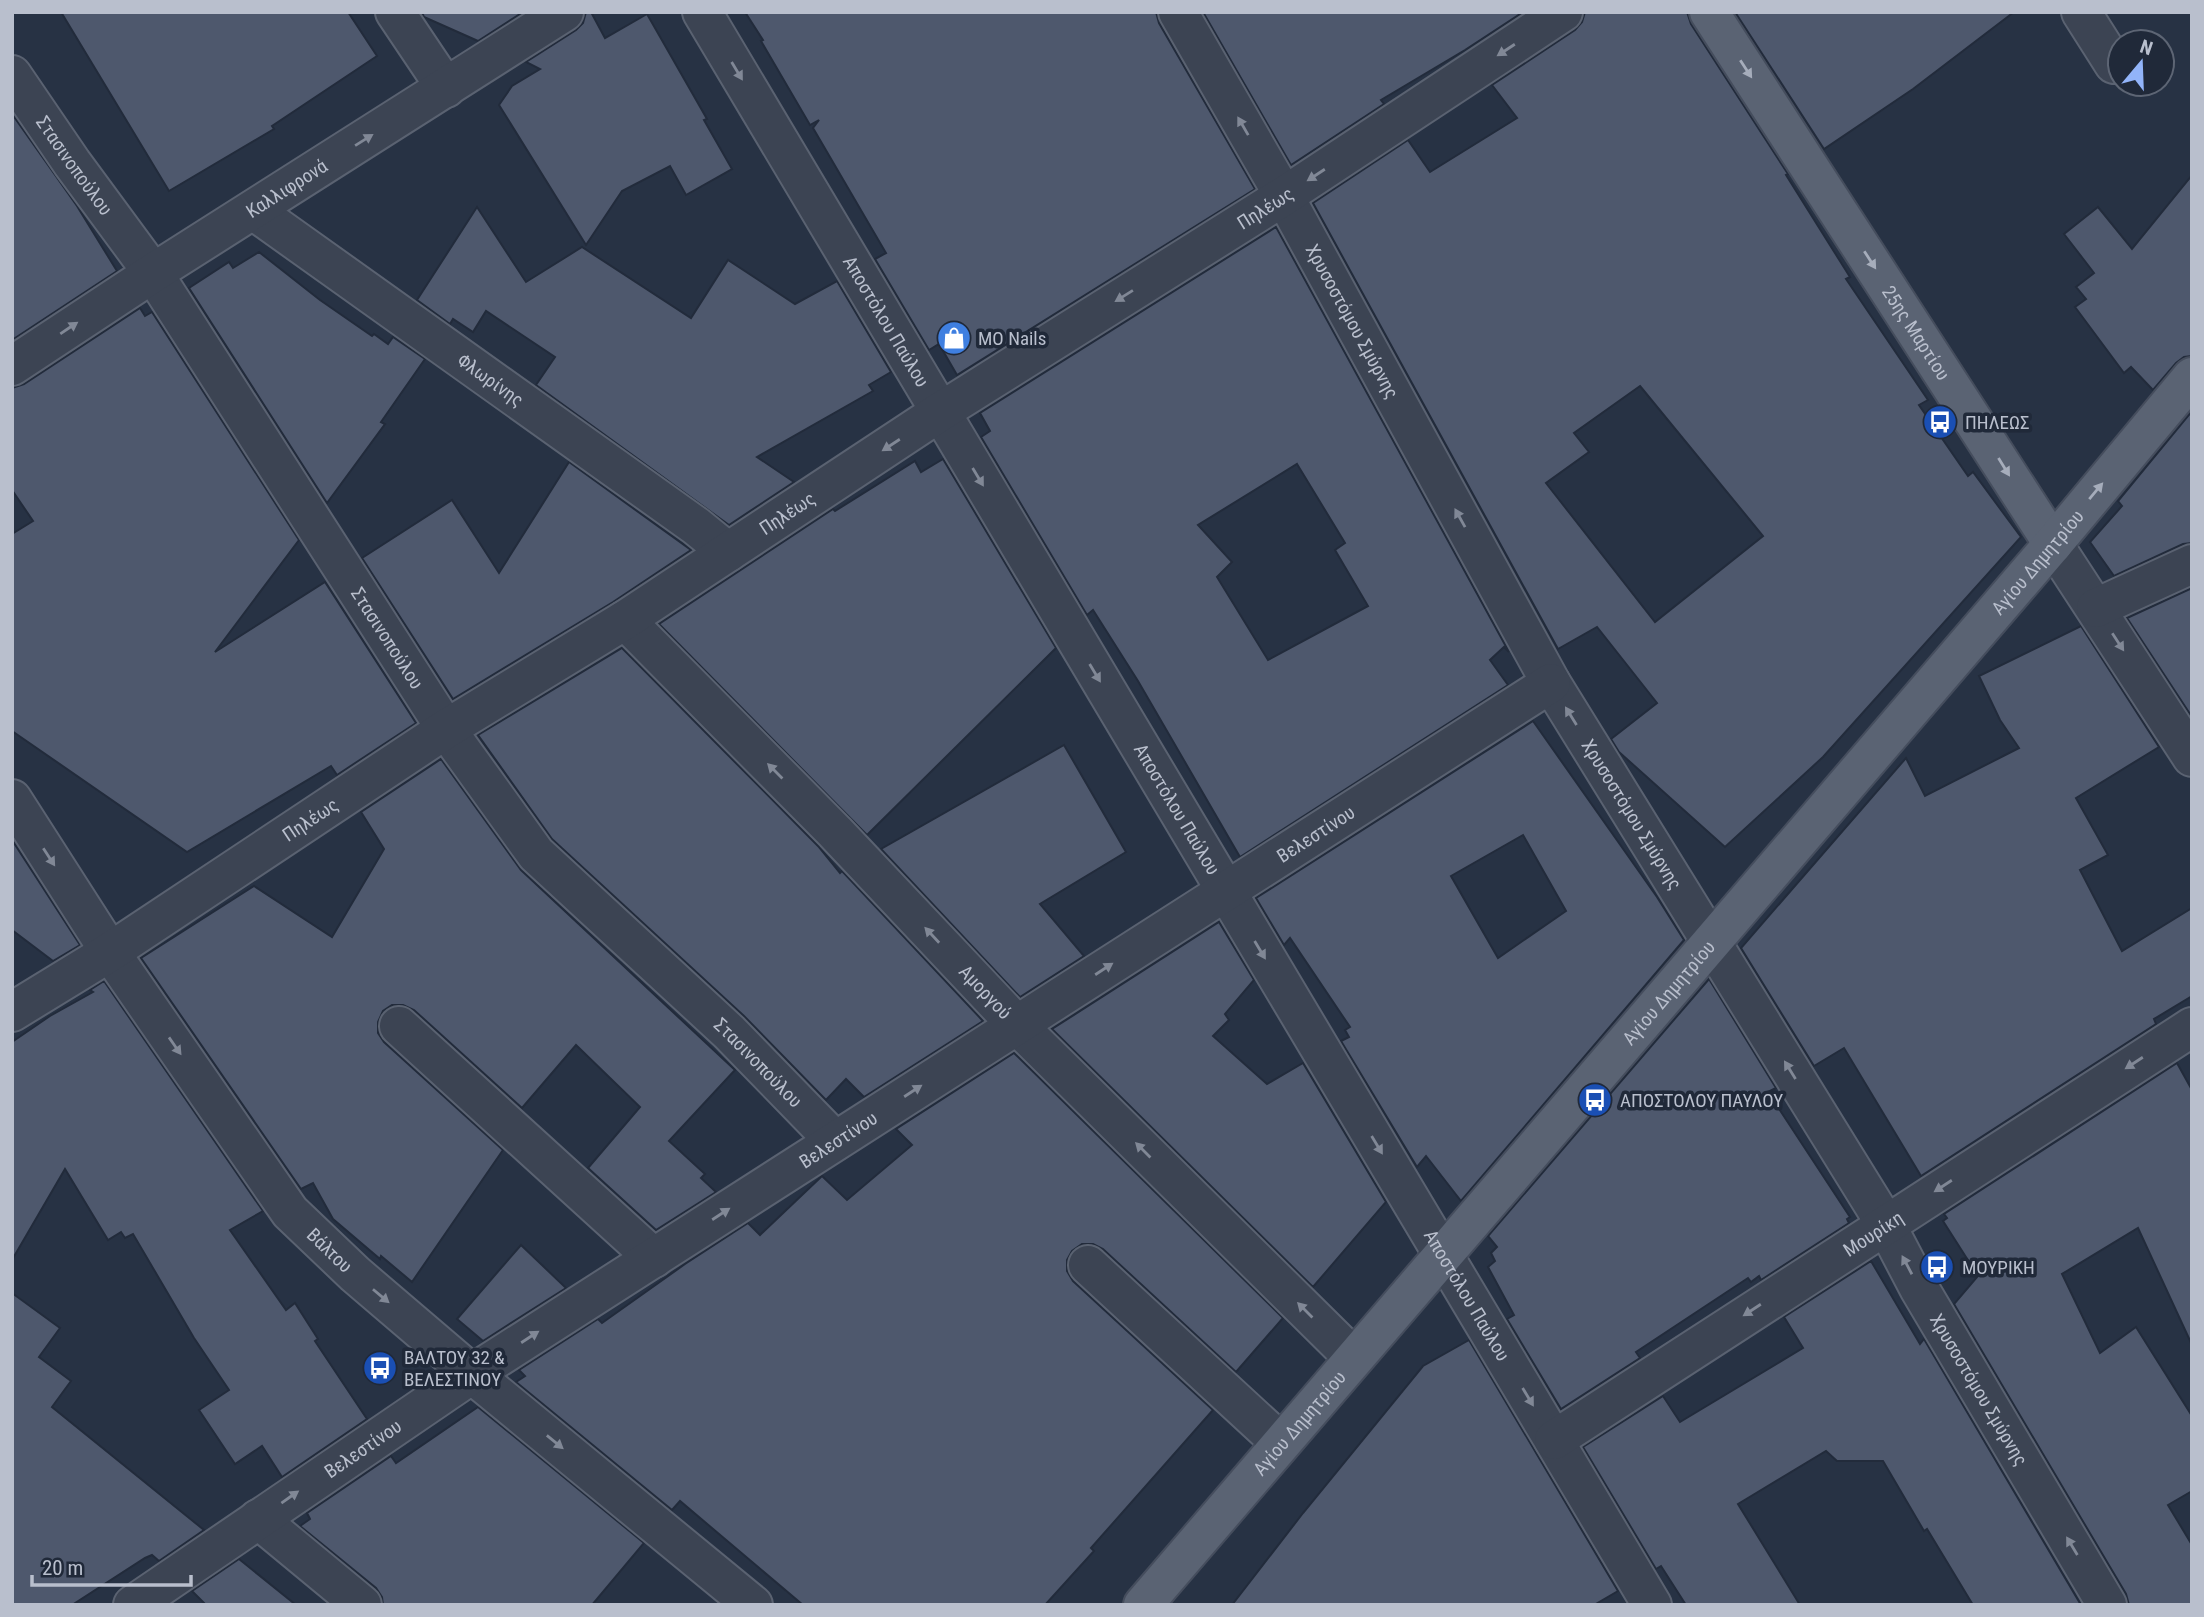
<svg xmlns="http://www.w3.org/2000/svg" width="2204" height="1617" viewBox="0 0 2204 1617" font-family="'Roboto Condensed',sans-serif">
<rect width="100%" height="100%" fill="#273244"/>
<g fill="#4e586d" stroke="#222b3b" stroke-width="2" fill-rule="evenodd">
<polygon points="61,12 348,12 377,56 272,126 274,129 169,191"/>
<polygon points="422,12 523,12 478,41 424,17"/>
<polygon points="586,12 591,12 605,38 647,14 707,119 704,120 732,169 686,195 670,166 622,191 586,245 499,105 512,86 540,69 526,62 576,30 583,23"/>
<polygon points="745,12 1156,12 1159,23 1255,189 957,375 939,344 929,350 875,259 886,253 813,128 819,120 810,125 761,41 763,40"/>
<polygon points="1203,12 1523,12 1465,50 1381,100 1384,104 1291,165"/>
<path d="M1585 12H1687L1691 24 1788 174 1786 175 1850 277 1846 279 1928 400 1919 405 1968 476 1973 472 2021 537 1823 757 1725 847 1619 752 1611 739 1657 703 1597 627 1558 649 1313 203 1408 140 1430 172 1517 118 1492 85 1575 30 1582 22ZM1640 386 1763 536 1655 622 1546 483 1589 452 1574 433Z"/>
<polygon points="1735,12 2014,12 1913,89 1824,149"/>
<polygon points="12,114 77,206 117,271 12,340"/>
<polygon points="2192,175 2192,356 2184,357 2176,363 2153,390 2131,367 2124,373 2075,307 2086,299 2076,287 2094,273 2064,234 2098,207 2132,249"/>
<polygon points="477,207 526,282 582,247 691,318 728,260 795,304 837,281 891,372 869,385 873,391 757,457 794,482 729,525 536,385 555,357 486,311 473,332 453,319 450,324 417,300"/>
<path d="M1276 227 1509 652 1504 647 1490 660 1508 685 1240 857 1138 681 1093 610 1087 615 981 437 990 431 980 413ZM1297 464 1345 543 1335 550 1368 606 1268 660 1217 577 1232 562 1198 525Z"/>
<polygon points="259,252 320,300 372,336 374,334 388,344 393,337 425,359 381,422 385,424 327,503 189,288 229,262 233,268"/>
<polygon points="140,308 145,316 152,312 299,540 215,652 325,582 416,723 337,775 331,766 187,852 12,731 12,534 33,521 12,490 12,388 24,384"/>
<polygon points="2192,411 2192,543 2183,544 2114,576 2090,542 2122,506 2118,501"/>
<polygon points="943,459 1056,648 867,835 659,624 833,509 835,511 915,461 921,472"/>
<polygon points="569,462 691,550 613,602 453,699 362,558 452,500 499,573"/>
<polygon points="2192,588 2192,717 2127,618"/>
<polygon points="2081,626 2159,747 2076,798 2108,855 2080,870 2122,951 2192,908 2192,996 2154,1019 2156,1024 1921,1176 1844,1048 1814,1066 1741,948 1906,758 1925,796 2019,748 2000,720 1979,676"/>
<polygon points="622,648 819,847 840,873 842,871 983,1021 864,1097 846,1079 826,1100 744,1016 552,839 478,735"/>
<path d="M1533 721 1657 897 1684 940 1461 1201 1426 1156 1417 1167 1341 1041 1349 1037 1345 1030 1350 1027 1290 938 1284 945 1256 898ZM1523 835 1566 911 1498 958 1451 876Z"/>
<polygon points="1064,745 1126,852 1040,904 1084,956 1020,997 881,849"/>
<polygon points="441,759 521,870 735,1070 669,1141 705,1174 701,1178 716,1192 656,1230 588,1168 640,1107 576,1045 522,1108 414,1010 403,1005 392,1005 383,1011 378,1022 378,1033 384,1042 503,1150 412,1282 381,1256 380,1259 333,1219 313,1183 301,1189 141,958 254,886 332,937 384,849 361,812"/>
<polygon points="12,840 80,945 53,961 12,930"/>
<polygon points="1219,922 1254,980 1225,1014 1229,1020 1213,1036 1267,1084 1303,1063 1386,1202 1313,1287 1052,1029"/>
<polygon points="1709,979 1776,1088 1768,1092 1850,1217 1847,1219 1849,1223 1761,1280 1759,1276 1751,1282 1748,1278 1636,1352 1640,1358 1561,1409 1507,1319 1514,1315 1488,1267 1495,1261 1491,1253 1497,1247 1488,1236"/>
<polygon points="104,981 263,1211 230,1230 286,1310 295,1303 318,1339 315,1341 367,1419 282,1477 262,1446 235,1464 199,1410 229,1390 194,1338 133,1234 125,1238 121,1232 108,1240 65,1169 12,1260 12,1042 50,1016 93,992 90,990"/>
<polygon points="1014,1053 1283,1318 1236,1372 1103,1249 1093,1244 1082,1244 1072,1251 1067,1260 1067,1271 1073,1281 1213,1410 1091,1548 1094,1551 1045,1605 803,1605 680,1501 672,1510 516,1382 525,1376 519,1370 598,1319 602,1323 685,1264 748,1223 760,1235 822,1176 847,1200 912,1145 896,1129"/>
<polygon points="2177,1063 2192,1090 2192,1345 2138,1228 2062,1274 2100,1353 2136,1327 2192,1416 2192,1491 2168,1505 2192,1545 2192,1605 2129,1605 2126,1594 1954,1304 1978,1276 1943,1221 1947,1218 1944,1214"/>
<polygon points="521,1245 566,1288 483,1341 457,1319"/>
<polygon points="1871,1261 1920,1344 1924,1339 2081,1605 1973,1605 1927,1529 1924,1531 1883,1461 1837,1461 1826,1451 1738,1504 1800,1605 1686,1605 1661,1566 1656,1569 1583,1447 1663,1396 1680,1422 1803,1348 1784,1317"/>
<polygon points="12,1293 60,1328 39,1357 71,1381 52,1407 204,1530 159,1561 152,1555 145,1558 72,1605 12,1605"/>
<polygon points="1469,1340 1618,1591 1594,1605 1232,1605 1303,1513 1423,1366"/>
<polygon points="478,1407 644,1543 592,1605 383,1605 382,1597 376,1588 300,1526 310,1519 307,1513 391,1456 396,1463"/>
<polygon points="239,1559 296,1605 206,1605 192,1591"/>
</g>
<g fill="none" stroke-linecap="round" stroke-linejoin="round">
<g stroke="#5a6271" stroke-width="42">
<g id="minor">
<polyline points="395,12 446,88"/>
<path id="s1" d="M702 12 1652 1605"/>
<path id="s2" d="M1178 12 1284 196 1551 683 1885 1223 1919 1288 2107 1605"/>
<polyline points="2081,12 2114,64"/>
<path id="s3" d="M12 75 72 163 153 273 446 729 536 854 729 1032 835 1141"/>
<path id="s4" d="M253 210 696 526 728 552"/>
<path id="s5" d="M12 366 153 273 564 12"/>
<polyline points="2053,544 2192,757"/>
<polyline points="2096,608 2192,564"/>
<path id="s6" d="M625 620 835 832 1017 1025 1354 1358"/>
<path id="s7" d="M12 799 110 952 290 1212 355 1274 472 1374 753 1605"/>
<path id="s8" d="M12 1012 110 952 446 729 625 620 940 412 1284 196 1563 12"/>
<polyline points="399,1026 654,1258"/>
<polyline points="1088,1265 1281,1443"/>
<path id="s9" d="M1554 1440 2192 1027"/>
<polyline points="258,1519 362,1605"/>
<path id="s10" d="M133 1605 472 1374 1551 683"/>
</g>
</g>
<g stroke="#454d5d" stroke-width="42">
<g id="major">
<path id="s11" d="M1709 12 2053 544"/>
<path id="s12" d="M1143 1605 2053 544 2192 377"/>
</g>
</g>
<use href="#minor" stroke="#3c4453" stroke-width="38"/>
<use href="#major" stroke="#5a6373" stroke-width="38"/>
</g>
<defs><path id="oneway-solid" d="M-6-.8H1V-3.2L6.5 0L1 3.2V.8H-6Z" transform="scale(1.75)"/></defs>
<g fill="#818896">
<use href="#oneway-solid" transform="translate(1506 50) rotate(147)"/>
<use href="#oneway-solid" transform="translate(737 71) rotate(59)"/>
<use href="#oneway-solid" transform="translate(1243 126) rotate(-120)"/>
<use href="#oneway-solid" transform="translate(364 140) rotate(-32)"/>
<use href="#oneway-solid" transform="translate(1316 175) rotate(147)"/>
<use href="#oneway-solid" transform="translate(1124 296) rotate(148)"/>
<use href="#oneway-solid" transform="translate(69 328) rotate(-34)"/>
<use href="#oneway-solid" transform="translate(891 445) rotate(147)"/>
<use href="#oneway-solid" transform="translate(978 477) rotate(59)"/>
<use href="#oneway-solid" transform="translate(1460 518) rotate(-119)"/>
<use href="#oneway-solid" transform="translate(2118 642) rotate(57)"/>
<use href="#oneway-solid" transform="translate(1095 673) rotate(59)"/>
<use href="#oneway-solid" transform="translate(1571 716) rotate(-122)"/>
<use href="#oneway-solid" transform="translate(775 771) rotate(-135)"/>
<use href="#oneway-solid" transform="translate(49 857) rotate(57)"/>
<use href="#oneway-solid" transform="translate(932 935) rotate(-133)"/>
<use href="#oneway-solid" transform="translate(1260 950) rotate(59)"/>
<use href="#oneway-solid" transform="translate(1104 969) rotate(-33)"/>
<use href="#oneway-solid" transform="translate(175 1046) rotate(55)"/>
<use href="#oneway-solid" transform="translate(2134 1063) rotate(147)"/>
<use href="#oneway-solid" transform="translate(1790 1070) rotate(-122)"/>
<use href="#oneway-solid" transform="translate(913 1091) rotate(-33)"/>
<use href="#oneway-solid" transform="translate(1377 1145) rotate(59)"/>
<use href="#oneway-solid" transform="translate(1143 1150) rotate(-135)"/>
<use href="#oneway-solid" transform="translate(1943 1186) rotate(147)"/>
<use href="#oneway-solid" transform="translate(721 1214) rotate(-33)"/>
<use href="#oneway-solid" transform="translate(1907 1265) rotate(-118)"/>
<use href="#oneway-solid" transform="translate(381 1296) rotate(40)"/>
<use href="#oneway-solid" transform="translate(1305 1310) rotate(-135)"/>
<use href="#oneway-solid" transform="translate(1752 1310) rotate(147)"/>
<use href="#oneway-solid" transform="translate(530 1337) rotate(-33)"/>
<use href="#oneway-solid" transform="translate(1528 1397) rotate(59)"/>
<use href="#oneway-solid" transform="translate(555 1442) rotate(39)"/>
<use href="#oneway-solid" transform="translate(290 1497) rotate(-35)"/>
<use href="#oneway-solid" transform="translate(2072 1546) rotate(-121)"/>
</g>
<g fill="#a6adbb">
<use href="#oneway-solid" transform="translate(1746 69) rotate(57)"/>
<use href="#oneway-solid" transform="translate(1870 260) rotate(57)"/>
<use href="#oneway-solid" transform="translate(2004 467) rotate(58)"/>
<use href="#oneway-solid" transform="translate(2096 491) rotate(-50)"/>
</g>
<defs>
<g id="shop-disc" transform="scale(1.75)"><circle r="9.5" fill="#3f7fe0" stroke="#202939"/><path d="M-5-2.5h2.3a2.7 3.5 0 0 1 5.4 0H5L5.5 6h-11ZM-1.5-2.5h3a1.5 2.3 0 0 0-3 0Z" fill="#fff"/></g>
<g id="bus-disc" transform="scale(1.75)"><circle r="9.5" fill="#1a4fb4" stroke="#202939"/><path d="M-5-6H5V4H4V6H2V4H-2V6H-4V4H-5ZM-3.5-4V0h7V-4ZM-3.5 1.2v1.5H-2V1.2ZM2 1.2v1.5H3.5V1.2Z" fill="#fff"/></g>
</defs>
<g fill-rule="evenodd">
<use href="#shop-disc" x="954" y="338"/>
<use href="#bus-disc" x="1940" y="422"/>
<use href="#bus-disc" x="1595" y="1100"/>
<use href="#bus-disc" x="1937" y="1267"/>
<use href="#bus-disc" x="380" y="1368"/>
</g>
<g text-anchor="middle" stroke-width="7" stroke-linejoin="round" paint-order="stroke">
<g font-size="19" fill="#b9bfcd" stroke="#202939">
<text dy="7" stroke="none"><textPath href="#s3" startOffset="110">Στασινοπούλου</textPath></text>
<text dy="7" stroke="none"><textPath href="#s5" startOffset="327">Καλλιφρονά</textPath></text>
<text dy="7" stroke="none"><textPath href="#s8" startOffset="1489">Πηλέως</textPath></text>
<text dy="7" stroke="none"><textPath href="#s2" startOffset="355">Χρυσοστόμου Σμύρνης</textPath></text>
<text dy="7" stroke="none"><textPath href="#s1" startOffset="360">Αποστόλου Παύλου</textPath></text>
<text dy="7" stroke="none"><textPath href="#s11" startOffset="382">25ης Μαρτίου</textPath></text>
<text dy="7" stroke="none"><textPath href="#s4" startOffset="292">Φλωρίνης</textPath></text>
<text dy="7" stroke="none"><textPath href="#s8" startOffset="922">Πηλέως</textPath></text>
<text dy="7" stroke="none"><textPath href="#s12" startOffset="1374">Αγίου Δημητρίου</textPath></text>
<text dy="7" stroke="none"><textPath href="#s3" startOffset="677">Στασινοπούλου</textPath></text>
<text dy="7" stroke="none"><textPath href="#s1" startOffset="928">Αποστόλου Παύλου</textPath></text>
<text dy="7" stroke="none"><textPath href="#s2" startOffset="922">Χρυσοστόμου Σμύρνης</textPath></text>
<text dy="7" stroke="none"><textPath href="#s8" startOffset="355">Πηλέως</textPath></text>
<text dy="7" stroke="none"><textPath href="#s10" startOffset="1412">Βελεστίνου</textPath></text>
<text dy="7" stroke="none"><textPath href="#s12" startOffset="807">Αγίου Δημητρίου</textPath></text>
<text dy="7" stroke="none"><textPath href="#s6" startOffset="518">Αμοργού</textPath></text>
<text dy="7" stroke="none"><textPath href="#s3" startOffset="1244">Στασινοπούλου</textPath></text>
<text dy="7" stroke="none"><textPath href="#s10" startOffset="845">Βελεστίνου</textPath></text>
<text dy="7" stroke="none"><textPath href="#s9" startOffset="380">Μουρίκη</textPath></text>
<text dy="7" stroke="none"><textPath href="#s7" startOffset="553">Βάλτου</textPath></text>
<text dy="7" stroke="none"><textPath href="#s1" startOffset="1494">Αποστόλου Παύλου</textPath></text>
<text dy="7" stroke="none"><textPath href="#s2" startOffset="1594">Χρυσοστόμου Σμύρνης</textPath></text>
<text dy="7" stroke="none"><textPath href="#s12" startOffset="240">Αγίου Δημητρίου</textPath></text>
<text dy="7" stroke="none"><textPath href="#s10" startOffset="278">Βελεστίνου</textPath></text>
</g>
<g font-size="19" fill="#b9bfcd" stroke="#202939" text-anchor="start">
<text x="978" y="345">MO Nails</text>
<text x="1965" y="429">ΠΗΛΕΩΣ</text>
<text x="1620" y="1107">ΑΠΟΣΤΟΛΟΥ ΠΑΥΛΟΥ</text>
<text x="1962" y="1274">ΜΟΥΡΙΚΗ</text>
<text x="404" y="1364">ΒΑΛΤΟΥ 32 &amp;<tspan x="404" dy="22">ΒΕΛΕΣΤΙΝΟΥ</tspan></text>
</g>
</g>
<rect width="2204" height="1617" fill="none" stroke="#b9bfcd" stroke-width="28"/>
<g transform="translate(2141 63) rotate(19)"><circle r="33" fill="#202939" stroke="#5d6574" stroke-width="2"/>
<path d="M0-5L12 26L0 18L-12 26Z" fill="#92b4f9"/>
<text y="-10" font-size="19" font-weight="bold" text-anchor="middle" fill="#b9bfcd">N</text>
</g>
<path d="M32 1575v10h159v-10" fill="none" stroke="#b9bfcd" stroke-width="3.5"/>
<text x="42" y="1575" font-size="21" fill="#b9bfcd" stroke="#202939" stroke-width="5" paint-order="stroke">20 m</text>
</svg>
